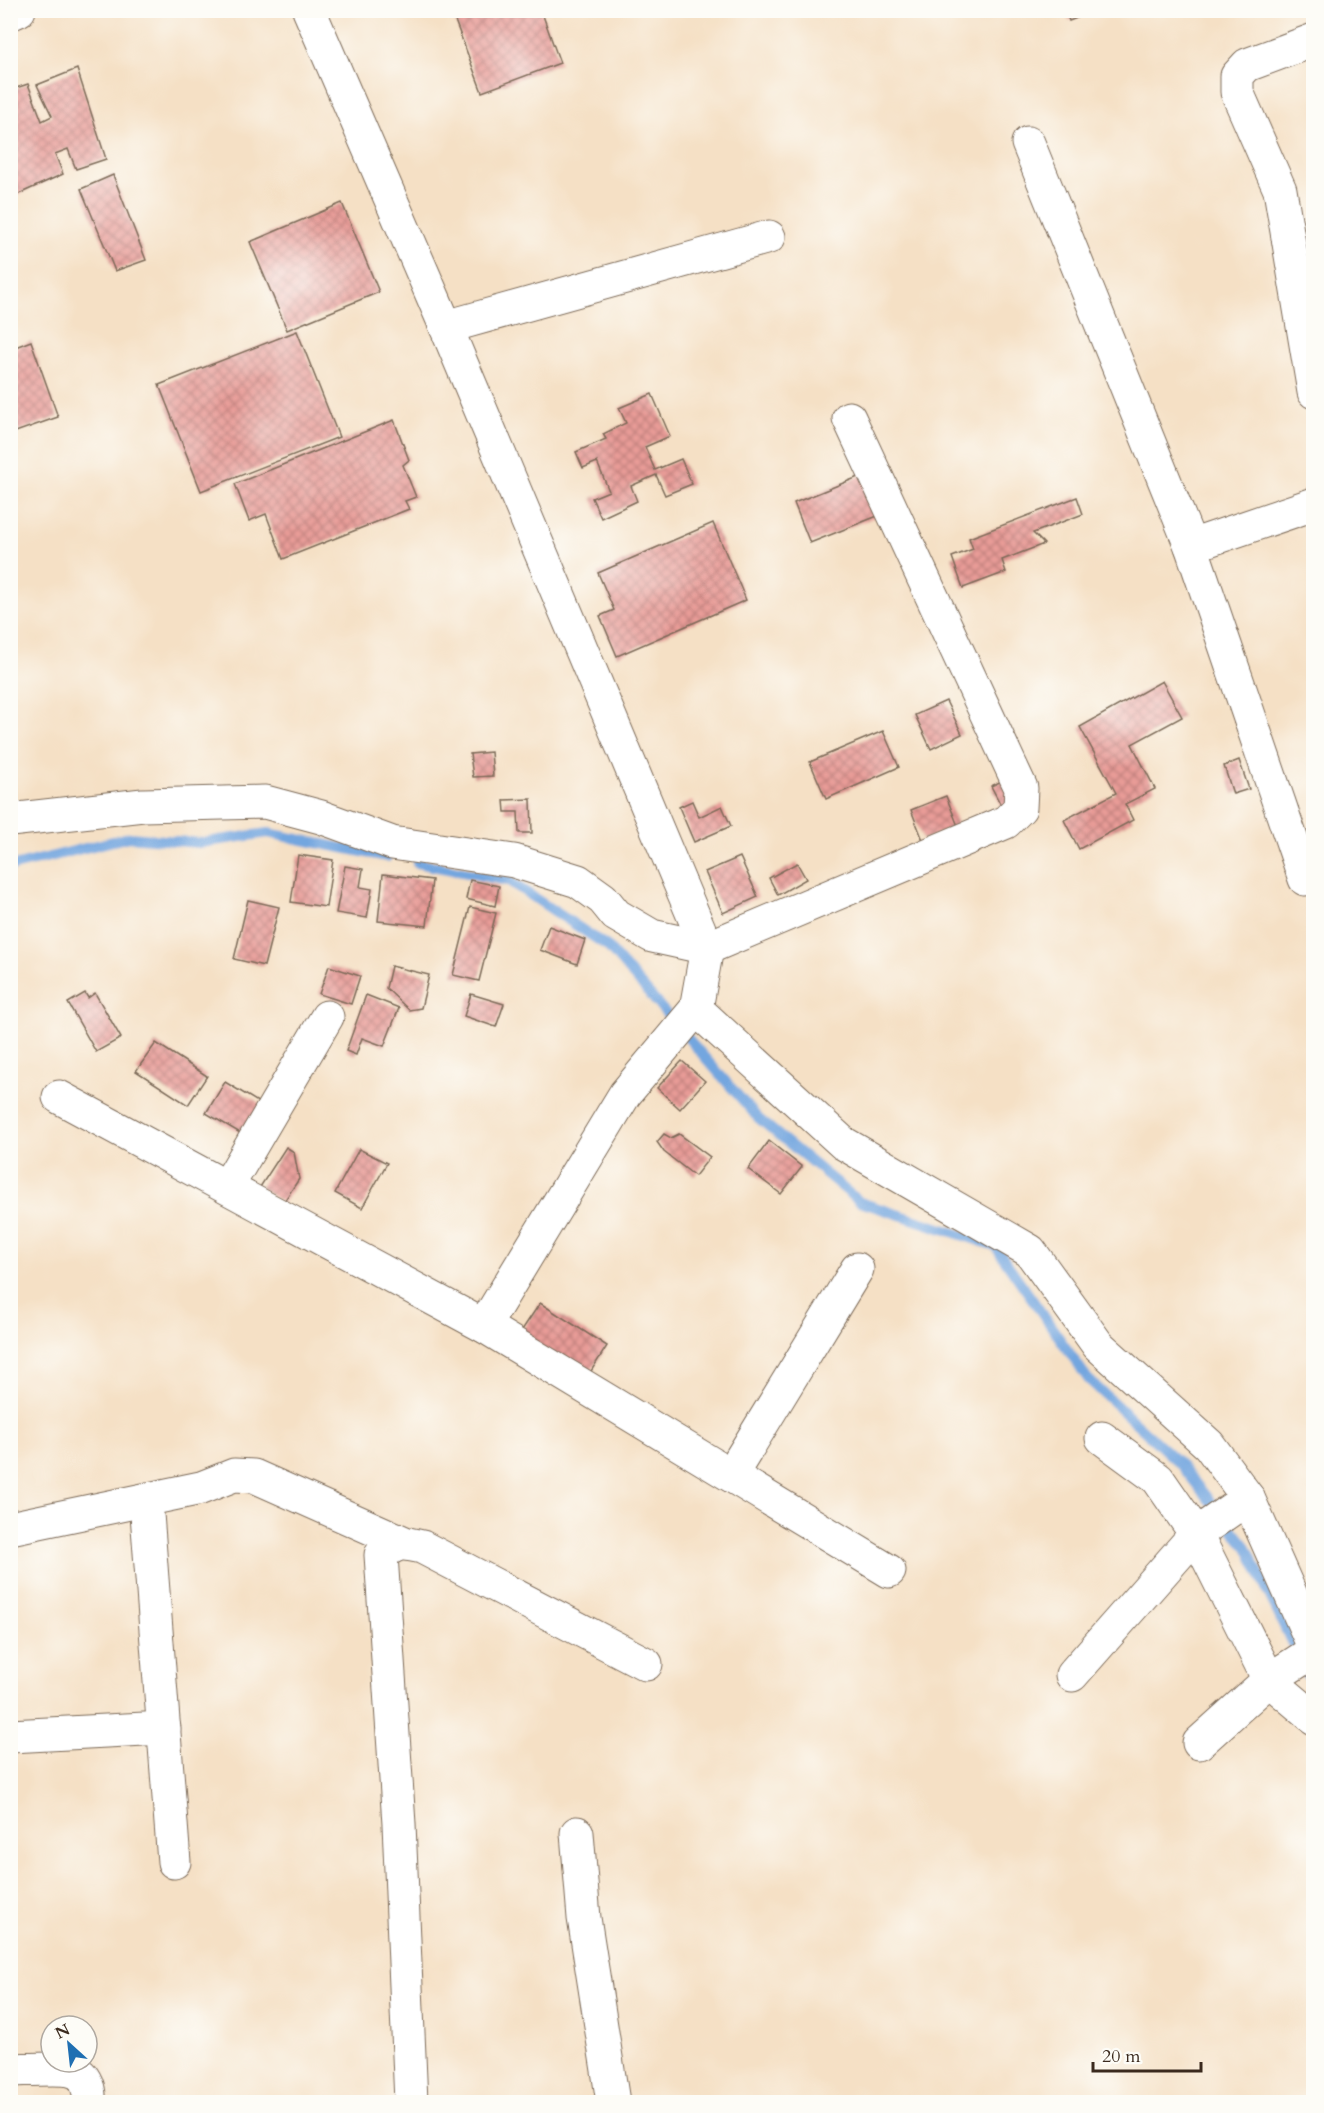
<svg xmlns="http://www.w3.org/2000/svg" width="1324" height="2113" viewBox="0 0 1324 2113" font-family="Cardo,serif">
<defs>
<pattern id="building-cross-hatch" width="8" height="8" patternUnits="userSpaceOnUse" patternTransform="scale(1.5)"><rect width="8" height="8" fill="#e89b97"/><path d="M0 0l8 8M0 8l8-8" fill="none" stroke="#bd7f7b"/></pattern>
</defs>
<rect width="100%" height="100%" fill="#fdfcf7"/>
<filter id="ink" filterUnits="userSpaceOnUse"><feTurbulence type="fractalNoise" baseFrequency=".0167" numOctaves="2"/><feDisplacementMap in="SourceGraphic" scale="12" xChannelSelector="R" yChannelSelector="G"/><feConvolveMatrix kernelMatrix="1 2 1 2 8 2 1 2 1" color-interpolation-filters="sRGB"/></filter>
<filter id="wash" filterUnits="userSpaceOnUse"><feTurbulence type="fractalNoise" baseFrequency=".008" numOctaves="4" result="noise"/><feDisplacementMap in="SourceGraphic" scale="24" xChannelSelector="R" yChannelSelector="G"/><feGaussianBlur stdDeviation="1.35" result="paint"/><feColorMatrix in="noise" values="0 0 0 0 0 0 0 0 0 0 0 0 0 0 0 0 0 1.4 0 .05"/><feComposite in="paint" operator="in"/></filter>
<g filter="url(#wash)">
<rect width="100%" height="100%" fill="#f5e0c5"/>
<g fill="none" stroke-linecap="round" stroke-linejoin="round">
<g stroke="#73a6df" stroke-width="10">
<polyline points="417,863 509,881 607,946 758,1118 860,1202 995,1246 1088,1379 1180,1464 1247,1547 1306,1674 1314,1680"/>
<polyline points="10,867 129,837 200,843 268,833 387,857"/>
</g>
</g>
<g id="blocks">
<g fill="url(#building-cross-hatch)">
<polygon points="451,10 541,10 560,63 482,92"/>
<polygon points="1065,10 1095,10 1095,11 1069,21"/>
<polygon points="77,69 106,159 76,169 68,149 55,154 63,174 10,198 10,90 28,84 42,121 52,116 37,85"/>
<polygon points="113,175 146,260 115,271 81,189"/>
<polygon points="342,203 379,292 287,330 250,242"/>
<polygon points="297,331 339,437 201,491 159,385"/>
<polygon points="31,341 58,417 10,434 10,349"/>
<polygon points="652,394 670,436 645,447 655,470 681,459 692,484 665,495 656,475 631,486 637,501 601,518 592,498 609,491 597,462 583,468 576,452 606,439 603,434 626,423 619,408"/>
<polygon points="394,420 409,460 403,465 416,497 405,501 409,509 283,559 266,514 249,521 235,484"/>
<polygon points="868,473 885,513 810,543 794,503"/>
<polygon points="1077,497 1083,514 1033,533 1044,544 1002,560 1006,572 963,588 952,557 973,549 969,538"/>
<polygon points="713,523 746,600 617,656 600,616 614,610 598,573"/>
<polygon points="1162,681 1182,717 1132,744 1155,789 1125,804 1133,820 1079,849 1064,820 1116,793 1080,727"/>
<polygon points="946,701 962,734 931,749 915,715"/>
<polygon points="883,731 899,767 826,799 810,762"/>
<polygon points="491,752 493,776 473,777 470,754"/>
<polygon points="1239,760 1249,789 1233,794 1224,766"/>
<polygon points="1006,779 1017,801 1003,809 991,786"/>
<polygon points="946,796 958,826 923,840 911,810"/>
<polygon points="531,799 532,833 519,833 518,812 505,812 504,800"/>
<polygon points="692,801 699,817 722,806 731,826 694,842 679,807"/>
<polygon points="298,855 333,860 326,907 291,902"/>
<polygon points="740,857 758,897 723,913 705,872"/>
<polygon points="797,863 806,879 778,895 769,878"/>
<polygon points="345,866 363,869 360,887 372,889 367,918 336,913"/>
<polygon points="383,874 432,880 427,926 378,921"/>
<polygon points="470,880 499,886 495,906 466,899"/>
<polygon points="248,900 279,907 264,966 234,959"/>
<polygon points="470,907 496,913 479,981 453,975"/>
<polygon points="549,926 585,940 577,964 540,950"/>
<polygon points="329,966 360,976 351,1004 319,994"/>
<polygon points="391,966 429,975 421,1008 409,1010 386,988"/>
<polygon points="85,993 88,998 95,993 121,1038 96,1052 68,1003"/>
<polygon points="471,994 504,1004 496,1027 464,1016"/>
<polygon points="366,995 399,1008 384,1046 362,1038 356,1055 346,1051"/>
<polygon points="156,1043 207,1076 188,1105 136,1071"/>
<polygon points="682,1061 705,1081 680,1109 657,1088"/>
<polygon points="225,1082 266,1107 247,1137 206,1113"/>
<polygon points="664,1134 671,1138 679,1134 710,1157 695,1176 664,1152 657,1142"/>
<polygon points="769,1141 802,1167 781,1194 748,1169"/>
<polygon points="286,1147 294,1152 299,1179 283,1203 260,1187"/>
<polygon points="359,1149 387,1163 362,1208 335,1193"/>
<polygon points="540,1303 607,1346 586,1379 518,1336"/>
</g>
</g>
</g>
<g filter="url(#ink)">
<use href="#blocks" fill-opacity="0" stroke="#7c6a58" stroke-width="1.5"/>
<g fill="none" stroke-linecap="round" stroke-linejoin="round">
<g stroke="#7c6a58" stroke-width="35">
<g id="minor">
<polyline points="309,10 446,327 707,948 696,1009 625,1094 484,1326"/>
<polyline points="1314,40 1247,65 1237,76 1237,92 1280,190 1314,392"/>
<polyline points="1028,143 1191,546 1305,879"/>
<polyline points="446,327 769,237"/>
<polyline points="1191,546 1314,504"/>
<polyline points="10,820 143,805 265,802 321,817 392,843 514,861 578,881 603,899 616,915 652,936 707,948 1006,822 1020,808 1021,788 849,418"/>
<polyline points="696,1009 843,1143 1030,1251 1098,1345 1209,1445 1248,1498 1314,1647"/>
<polyline points="59,1097 484,1326 889,1571"/>
<polyline points="227,1187 327,1017"/>
<polyline points="1102,1438 1158,1479 1196,1534 1269,1680 1314,1718"/>
<polyline points="731,1475 857,1269"/>
<polyline points="147,1514 174,1862"/>
<polyline points="10,1528 201,1488 234,1475 254,1476 407,1544"/>
<polyline points="1072,1675 1196,1534 1248,1498"/>
<polyline points="10,1736 164,1728"/>
<polyline points="1199,1743 1269,1680 1314,1651"/>
<polyline points="577,1833 584,1918 613,2102"/>
<path d="M10 2070C23 2070 63 2067 73 2071 86 2074 90 2091 89 2102"/>
<path d="M411 2102 399 1824 381 1555C397 1542 402 1542 422 1547L646 1664"/>
</g>
</g>
<g stroke="#7c6a58" stroke-width="35">
<polyline id="highway" points="10,14 19,10"/>
</g>
<use href="#minor" stroke="#fff" stroke-width="33"/>
<use href="#highway" stroke="#fff" stroke-width="33"/>
</g>
</g>
<rect width="1324" height="2113" fill="none" stroke="#fdfcf7" stroke-width="36"/>
<g transform="translate(69 2044) rotate(333)"><circle r="28" fill="#fdfcf7" stroke="#afa8a0" stroke-width="1.5"/>
<path d="M0-4.5L10 22L0 15L-10 22Z" fill="#1f6fb2"/>
<text y="-9" font-size="16" font-weight="bold" text-anchor="middle" fill="#3b2a1e">N</text>
</g>
<path d="M1093 2062v9h108v-9" fill="none" stroke="#3b2a1e" stroke-width="3"/>
<text x="1102" y="2062" font-size="18" fill="#3b2a1e" stroke="#fdfcf7" stroke-width="4.5" paint-order="stroke">20 m</text>
</svg>
